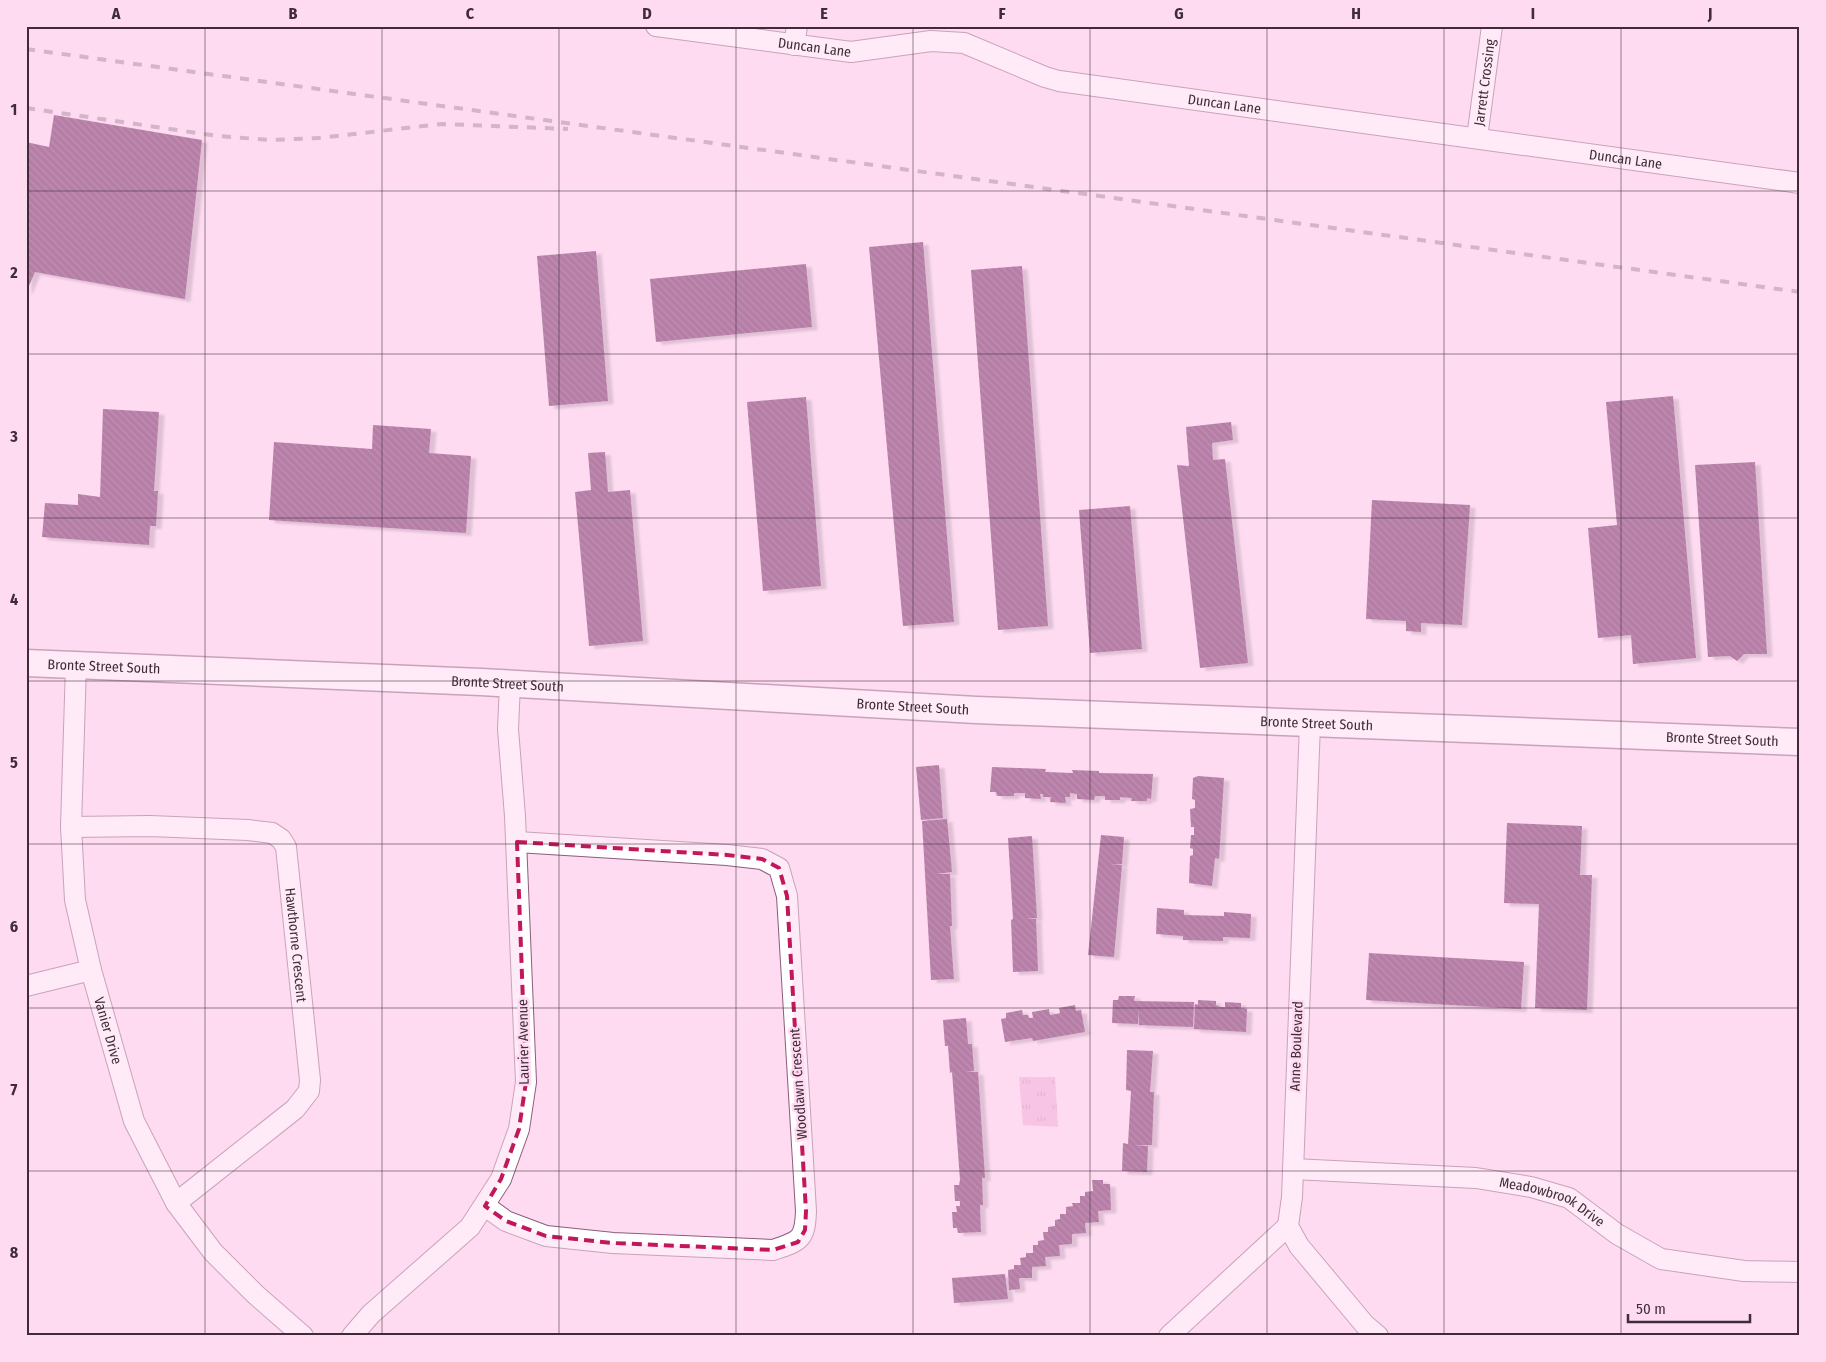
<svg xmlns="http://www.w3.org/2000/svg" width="1826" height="1362" viewBox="0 0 1826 1362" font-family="'Fira Sans Condensed',sans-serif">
<defs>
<pattern id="park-tufts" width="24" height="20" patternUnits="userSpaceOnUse" patternTransform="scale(1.25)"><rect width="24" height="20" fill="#f1a8d9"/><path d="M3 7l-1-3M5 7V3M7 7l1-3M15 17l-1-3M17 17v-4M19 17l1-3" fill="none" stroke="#c589b1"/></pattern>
<pattern id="building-back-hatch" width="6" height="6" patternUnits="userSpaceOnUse" patternTransform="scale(1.25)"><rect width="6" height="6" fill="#60114d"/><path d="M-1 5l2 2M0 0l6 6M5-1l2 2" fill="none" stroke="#743465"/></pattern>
<filter id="shadow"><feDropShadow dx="5.5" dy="3" stdDeviation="1" flood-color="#0004"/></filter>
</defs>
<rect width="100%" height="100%" fill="#fedbf1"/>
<polygon fill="url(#park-tufts)" points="1019,1077 1055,1077 1058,1127 1023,1125"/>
<g fill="url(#building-back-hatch)" filter="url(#shadow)">
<polygon points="54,115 202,140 185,299 35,272 26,293 26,142 49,147"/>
<polygon points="923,242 954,622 903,626 869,247"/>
<polygon points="596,251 608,401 549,406 537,256"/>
<polygon points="806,264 812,327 656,342 650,279"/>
<polygon points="1022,266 1048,626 998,630 971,270"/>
<polygon points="1673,396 1696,658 1633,664 1631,635 1598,638 1588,528 1617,525 1606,402"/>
<polygon points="806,397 821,586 763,591 747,402"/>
<polygon points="103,409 159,412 154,491 158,491 156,526 150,526 149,545 42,537 45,503 78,505 78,494 100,497"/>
<polygon points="1231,422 1233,440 1212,443 1213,460 1225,459 1248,663 1200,668 1177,465 1189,466 1186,427"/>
<polygon points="373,425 431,429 429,453 471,456 466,533 269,520 274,442 372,449"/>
<polygon points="605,452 608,492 630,490 643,641 589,646 575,492 591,490 588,453"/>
<polygon points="1755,462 1767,654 1744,654 1737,661 1730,656 1708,657 1695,465"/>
<polygon points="1372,500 1470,505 1462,625 1421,623 1421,632 1406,631 1406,621 1366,619"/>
<polygon points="1130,506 1142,649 1090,653 1079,510"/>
<polygon points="939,765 943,818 921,820 916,767"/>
<polygon points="992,767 1046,769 1045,772 1073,773 1072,770 1099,771 1099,773 1153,774 1151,799 1147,798 1147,801 1131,801 1132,798 1120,797 1120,800 1105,800 1105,796 1095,796 1094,800 1077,799 1077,794 1070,793 1070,797 1065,797 1066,803 1050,802 1051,797 1043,797 1043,794 1040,794 1041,799 1025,798 1025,793 1014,793 1014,796 997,796 996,792 990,792"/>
<polygon points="1198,776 1224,778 1219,859 1215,858 1212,886 1189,883 1190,856 1193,855 1193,849 1190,848 1191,835 1194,835 1194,827 1191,827 1190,809 1195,808 1195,800 1192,799 1193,778"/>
<polygon points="947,819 952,872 936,874 950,874 952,926 950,926 954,979 931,980 922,821"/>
<polygon points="1507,823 1582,826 1580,875 1592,875 1587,1010 1535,1008 1539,904 1504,903"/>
<polygon points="1101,835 1124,837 1122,864 1111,864 1122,865 1114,957 1088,955"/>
<polygon points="1032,836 1037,918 1026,918 1036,919 1038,971 1013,972 1011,920 1013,919 1008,838"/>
<polygon points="1157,908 1184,910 1184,915 1224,916 1224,912 1251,914 1250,938 1223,937 1223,941 1183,940 1183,936 1156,934"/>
<polygon points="1369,953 1524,962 1521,1009 1366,1000"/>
<polygon points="1119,996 1135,996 1134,1001 1194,1002 1193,1027 1139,1025 1139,1010 1138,1024 1112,1023 1113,1000 1118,1000"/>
<polygon points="1198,1000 1216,1001 1216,1005 1220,1007 1225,1007 1225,1002 1241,1003 1241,1008 1247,1009 1246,1032 1194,1029 1195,1004 1198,1005"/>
<polygon points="1075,1005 1076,1011 1081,1010 1085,1032 1033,1041 1032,1038 1005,1042 1001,1019 1006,1018 1006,1013 1022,1010 1023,1015 1028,1015 1029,1018 1033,1018 1032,1012 1049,1009 1050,1015 1056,1014 1060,1013 1059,1008"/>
<polygon points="966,1018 968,1044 972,1044 974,1071 966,1072 978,1072 985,1178 982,1178 983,1205 980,1205 981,1232 958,1233 957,1228 953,1228 952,1212 957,1212 956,1206 960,1206 960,1201 955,1201 954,1185 959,1185 960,1180 952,1072 950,1073 948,1046 945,1046 943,1020"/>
<polygon points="1127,1050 1153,1051 1150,1092 1154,1092 1152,1145 1133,1145 1148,1146 1147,1172 1122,1171 1123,1143 1128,1144 1131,1091 1126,1090"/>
<polygon points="1092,1180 1103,1180 1103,1184 1110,1184 1111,1210 1098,1211 1099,1222 1085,1223 1086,1233 1072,1234 1072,1244 1059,1245 1060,1256 1045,1257 1046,1266 1032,1267 1032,1278 1019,1278 1020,1289 1009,1290 1008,1270 1014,1269 1014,1265 1021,1265 1020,1258 1026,1257 1026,1253 1033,1253 1033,1245 1038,1245 1038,1241 1044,1240 1043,1232 1048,1232 1048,1227 1055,1226 1055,1220 1060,1219 1060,1214 1066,1214 1066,1207 1073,1206 1072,1203 1080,1203 1080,1196 1085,1196 1085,1192 1093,1191"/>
<polygon points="1005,1274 1008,1299 954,1303 952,1278"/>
</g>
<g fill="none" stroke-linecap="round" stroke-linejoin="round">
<g stroke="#8d5c7d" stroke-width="22">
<g id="minor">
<path id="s1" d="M656 26 851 52 931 41 964 43 1045 77 1059 81 1800 183"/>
<polyline points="794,45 797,26"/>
<path id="s2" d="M1477 138 1492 26"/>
<path id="s3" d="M76 665 71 827 75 900 91 970 134 1121 176 1203 213 1252 255 1294 303 1336"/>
<polyline points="1310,724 1292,1197 1288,1226 1299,1246 1365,1325 1378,1336"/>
<path id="s4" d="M71 827 150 826 248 830 272 833 281 839 286 847 310 1080 309 1091 295 1109 176 1203"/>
<polyline points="26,986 91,970"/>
<path id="s5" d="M1293 1169 1476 1178 1531 1187 1569 1198 1617 1234 1661 1259 1744 1271 1800 1272"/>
<path d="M485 1206 506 1221 546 1236 613 1243 773 1250C800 1241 805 1240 806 1211L787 896 779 868 762 859 727 855 517 842"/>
<polyline points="352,1336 371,1314 470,1227 501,1179 519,1129 526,1082 515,816 508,729 510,684"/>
<polyline points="1169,1336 1288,1226"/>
</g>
</g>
<g stroke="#8d5c7d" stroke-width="29">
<g id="major">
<path id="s6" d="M26 663 481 682 976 710 1800 742"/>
</g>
</g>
<use href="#minor" stroke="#fff" stroke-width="20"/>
<use href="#major" stroke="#fff" stroke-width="26"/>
<g stroke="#a18597" stroke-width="4" stroke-dasharray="9 9" stroke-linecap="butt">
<polyline points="26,49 1800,292"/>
<polyline points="26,108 218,136 270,140 318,138 442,124 568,129"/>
</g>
</g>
<path d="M0 0H1826V1362H0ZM517 842 727 855 762 859 779 868 787 896 806 1211 805 1230 798 1242 773 1250 613 1243 546 1236 506 1221 485 1206 501 1179 519 1129 526 1082Z" fill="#fedbf1" fill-opacity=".55" fill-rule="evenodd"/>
<path fill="none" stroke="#c2185b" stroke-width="4" stroke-dasharray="10 6" stroke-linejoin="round" d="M517 842 727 855 762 859 779 868 787 896 806 1211 805 1230 798 1242 773 1250 613 1243 546 1236 506 1221 485 1206 501 1179 519 1129 526 1082Z"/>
<path fill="none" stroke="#402b39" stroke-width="1" stroke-opacity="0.55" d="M205 26V1336M382 26V1336M559 26V1336M736 26V1336M913 26V1336M1090 26V1336M1267 26V1336M1444 26V1336M1621 26V1336M26 191H1800M26 354H1800M26 518H1800M26 681H1800M26 844H1800M26 1008H1800M26 1171H1800"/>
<g text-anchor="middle" stroke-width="5" stroke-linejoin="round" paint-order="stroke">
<g font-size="14" fill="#402b39" stroke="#fedbf1">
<text dy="5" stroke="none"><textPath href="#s1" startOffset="160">Duncan Lane</textPath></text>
<text dy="5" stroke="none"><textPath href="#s2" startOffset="56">Jarrett Crossing</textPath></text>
<text dy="5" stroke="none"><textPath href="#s1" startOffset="580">Duncan Lane</textPath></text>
<text dy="5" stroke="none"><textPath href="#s1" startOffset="985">Duncan Lane</textPath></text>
<text dy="5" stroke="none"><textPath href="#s6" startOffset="78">Bronte Street South</textPath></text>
<text dy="5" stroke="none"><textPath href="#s6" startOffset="482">Bronte Street South</textPath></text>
<text dy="5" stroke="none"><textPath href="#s6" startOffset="888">Bronte Street South</textPath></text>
<text dy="5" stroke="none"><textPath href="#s6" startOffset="1292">Bronte Street South</textPath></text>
<text dy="5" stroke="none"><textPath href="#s6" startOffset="1698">Bronte Street South</textPath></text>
<text dy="5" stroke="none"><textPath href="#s4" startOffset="320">Hawthorne Crescent</textPath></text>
<text dy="5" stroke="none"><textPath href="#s3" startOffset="370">Vanier Drive</textPath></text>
<text transform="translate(523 1042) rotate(-91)" y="5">Laurier Avenue</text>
<text transform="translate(1296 1046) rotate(-88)" y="5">Anne Boulevard</text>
<text transform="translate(798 1084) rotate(-94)" y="5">Woodlawn Crescent</text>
<text dy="5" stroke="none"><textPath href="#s5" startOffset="264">Meadowbrook Drive</textPath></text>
</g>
</g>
<rect width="1826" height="1362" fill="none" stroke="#fedbf1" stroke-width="55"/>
<path d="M1628 1314v8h122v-8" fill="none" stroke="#402b39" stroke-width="2.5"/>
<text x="1636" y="1314" font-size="15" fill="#402b39" stroke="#fedbf1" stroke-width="4" paint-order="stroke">50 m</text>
<rect x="28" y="28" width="1770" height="1306" fill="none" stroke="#402b39" stroke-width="2"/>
<g font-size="16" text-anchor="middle" font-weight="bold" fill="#402b39">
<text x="116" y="19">A</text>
<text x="293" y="19">B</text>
<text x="470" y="19">C</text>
<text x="647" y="19">D</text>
<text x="824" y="19">E</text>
<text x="1002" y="19">F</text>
<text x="1179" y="19">G</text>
<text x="1356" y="19">H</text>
<text x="1533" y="19">I</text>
<text x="1710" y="19">J</text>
<text x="14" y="115">1</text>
<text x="14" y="278">2</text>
<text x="14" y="442">3</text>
<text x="14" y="605">4</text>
<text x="14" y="768">5</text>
<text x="14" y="932">6</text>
<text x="14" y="1095">7</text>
<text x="14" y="1258">8</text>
</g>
</svg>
